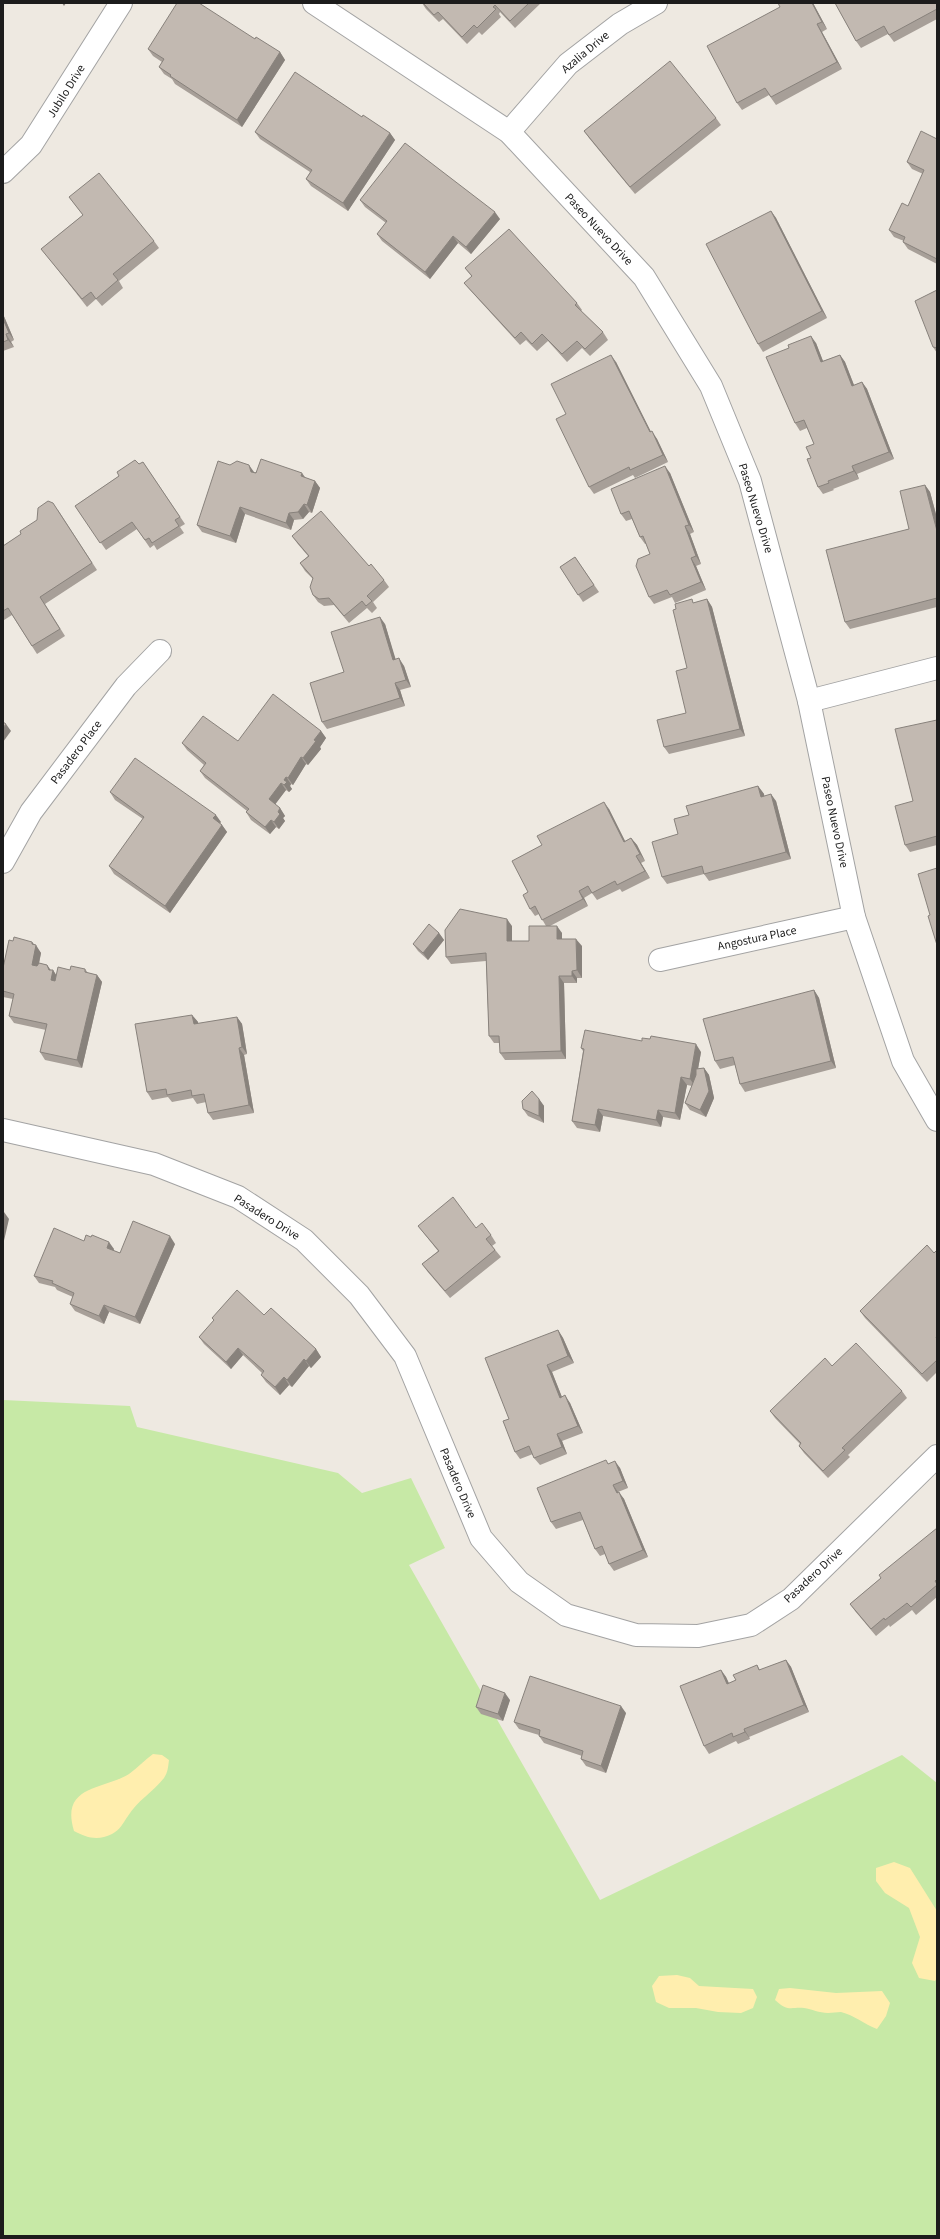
<svg xmlns="http://www.w3.org/2000/svg" width="940" height="2239" viewBox="0 0 940 2239" font-family="'Source Sans 3',sans-serif">
<rect width="100%" height="100%" fill="#eee9e1"/>
<polygon fill="#c7e9a6" points="3,1400 130,1406 137,1427 338,1473 362,1493 411,1478 445,1548 409,1565 600,1900 902,1755 937,1783 937,2236 3,2236"/>
<g fill="#ffeeae">
<path d="M153 1754 162 1755 169 1760C168 1767 168 1772 164 1778 153 1792 137 1801 128 1816 123 1823 120 1830 112 1834 98 1841 87 1838 74 1831 60 1785 103 1790 129 1774 137 1768 145 1760 153 1754Z"/>
<polygon points="894,1862 910,1868 937,1911 937,1978 935,1981 919,1978 912,1963 920,1937 909,1908 885,1893 876,1881 876,1868"/>
<polygon points="677,1975 690,1978 699,1986 753,1989 757,1997 753,2008 741,2013 718,2012 696,2008 669,2008 656,2002 652,1986 659,1976"/>
<path d="M790 1988 836 1993 882 1991 890 2003 886 2016 877 2029C864 2024 854 2015 841 2012 837 2012 832 2013 828 2013 819 2013 812 2009 804 2008 790 2007 788 2012 775 2000L779 1989Z"/>
</g>
<g fill="none" stroke-linecap="round" stroke-linejoin="round">
<g stroke="#a3a3a3" stroke-width="24">
<g id="minor">
<polyline points="314,3 509,132 644,277 711,386 750,481 809,701 854,917 903,1061 937,1120"/>
<polyline points="509,132 568,64 620,24 656,3"/>
<polyline points="3,172 31,145 121,3"/>
<polyline points="809,701 937,668"/>
<polyline points="3,862 31,812 126,686 160,651"/>
<polyline points="660,960 854,917"/>
<polyline points="3,1130 154,1164 238,1197 304,1240 359,1295 405,1356 481,1538 519,1582 566,1615 636,1635 698,1636 751,1625 791,1599 937,1456"/>
</g>
</g>
<use href="#minor" stroke="#fff" stroke-width="22"/>
</g>
<g fill="#a79f98">
<polygon points="422,3 541,3 515,28 500,12 499,14 501,17 482,35 479,32 467,44 443,19 439,22 426,9"/>
<polygon points="779,3 813,3 827,29 822,32 842,69 776,105 769,95 742,110 737,103 780,7"/>
<polygon points="835,3 937,3 937,19 894,42 888,34 861,48 856,41"/>
<polygon points="255,39 280,52 285,60 242,127 175,84 172,79 164,74 159,67 162,62 153,56 148,49"/>
<polygon points="362,117 390,133 395,140 348,211 311,186 306,179 310,172 260,139 255,132"/>
<polygon points="716,118 721,125 635,194 589,138 584,131"/>
<polygon points="937,139 937,264 908,249 903,242 904,241 894,237 889,230 908,206 923,174 912,169 907,162"/>
<polygon points="69,197 154,241 159,248 119,281 123,288 102,306 96,299 87,307 47,256 41,249 83,215"/>
<polygon points="360,200 500,219 471,254 458,243 430,279 382,241 377,234 386,223 365,207"/>
<polygon points="771,211 776,218 827,318 763,352 758,344"/>
<polygon points="465,268 577,303 582,310 581,311 603,332 608,340 590,356 582,348 567,362 548,341 537,351 526,340 520,345 470,290 464,283 472,277"/>
<polygon points="937,290 937,353 933,347"/>
<polygon points="3,314 14,340 11,342 14,347 3,351"/>
<polygon points="816,343 823,361 840,355 845,362 854,385 862,382 867,389 894,459 857,474 859,479 833,489 834,490 823,494 818,487 811,458 814,444 807,428 800,431 795,423"/>
<polygon points="616,362 651,432 657,439 668,462 635,478 633,475 594,494 589,487 566,414"/>
<polygon points="143,462 185,524 180,527 184,533 157,550 154,545 150,548 137,529 106,550 75,506 119,476"/>
<polygon points="254,472 306,478 315,481 320,488 312,513 309,512 303,519 294,520 291,530 245,514 236,543 202,532 197,525"/>
<polygon points="670,473 694,532 690,534 701,564 696,566 706,590 675,603 672,597 654,604 649,597 650,554 646,544 645,544 640,537 632,519 626,521 621,514"/>
<polygon points="925,485 930,492 937,518 937,607 850,629 845,622 909,529"/>
<polygon points="58,510 97,570 45,604 65,636 37,654 12,615 4,620 3,620 3,546"/>
<polygon points="292,536 369,566 384,580 389,587 373,602 377,608 372,613 367,608 349,623 334,605 324,606 318,602 313,595 313,579 305,571 300,563 308,556 297,543"/>
<polygon points="575,557 599,592 583,602 560,567"/>
<polygon points="707,599 712,607 745,736 669,754 664,747 686,713 687,668 694,603"/>
<polygon points="385,624 395,659 404,666 411,687 400,690 405,706 327,729 322,722 344,672"/>
<polygon points="937,720 937,845 910,852 905,845"/>
<polygon points="321,731 326,738 320,747 321,749 308,765 306,764 293,785 291,784 290,786 292,789 289,792 286,790 275,804 280,808 285,816 283,818 285,821 279,829 276,827 270,834 251,820 246,812 247,811 205,778 200,771 204,765 187,750 182,743 238,741"/>
<polygon points="758,786 764,794 764,796 776,801 791,859 709,881 704,874 667,884 662,877 678,834 689,815"/>
<polygon points="110,792 221,822 220,823 222,825 227,832 170,913 114,874 109,866 143,819 115,800"/>
<polygon points="609,809 625,841 631,838 637,845 645,861 641,863 650,878 622,892 620,889 597,900 592,893 584,898 588,906 550,926 562,933 562,939 582,946 582,978 577,978 577,983 564,983 566,1059 505,1060 500,1053 500,1043 494,1043 489,1036 486,961 451,964 446,957 512,926 512,941 529,941 546,926 539,914 535,916 530,909 528,892 542,845"/>
<polygon points="439,933 444,940 428,960 418,951 413,944"/>
<polygon points="13,941 32,942 41,953 39,964 47,965 50,970 53,970 56,975 70,970 85,969 88,973 97,975 102,982 82,1068 45,1060 40,1052 46,1030 14,1023 9,1016 13,999 3,997 3,968"/>
<polygon points="814,990 819,998 836,1068 745,1092 740,1084 735,1065 720,1069 715,1061"/>
<polygon points="192,1015 198,1022 198,1024 237,1017 242,1024 247,1054 244,1055 254,1113 213,1120 208,1113 206,1102 197,1104 193,1098 172,1102 168,1097 152,1100 147,1092"/>
<polygon points="581,1048 701,1052 698,1069 704,1068 709,1075 714,1098 706,1117 690,1110 685,1103 692,1086 687,1085 680,1120 663,1117 661,1127 603,1116 600,1132 577,1128 572,1121 583,1051"/>
<polygon points="539,1099 544,1106 544,1123 528,1116 523,1109"/>
<polygon points="418,1226 476,1228 491,1235 496,1243 492,1246 501,1257 450,1298 427,1271 422,1264 438,1251"/>
<polygon points="84,1241 114,1249 113,1250 120,1253 175,1244 140,1324 109,1312 104,1324 75,1311 70,1304 73,1297 57,1290 55,1287 39,1283 34,1276"/>
<polygon points="937,1250 937,1372 927,1382 865,1318 860,1311"/>
<polygon points="264,1315 316,1349 321,1357 311,1368 309,1366 292,1387 289,1385 280,1395 266,1382 261,1375 262,1373 243,1355 231,1369 204,1344 199,1337 214,1321 212,1318"/>
<polygon points="558,1330 563,1338 574,1363 552,1372 562,1397 570,1403 583,1433 562,1441 567,1454 540,1465 534,1458 533,1454 520,1459 515,1452 509,1419"/>
<polygon points="832,1366 902,1391 907,1398 848,1455 850,1457 828,1478 804,1453 799,1446 800,1444 775,1418 770,1411"/>
<polygon points="609,1464 620,1468 628,1488 618,1492 624,1499 648,1557 614,1571 609,1564 605,1554 600,1556 595,1549 583,1520 556,1529 551,1522"/>
<polygon points="937,1528 937,1597 916,1615 912,1610 890,1627 889,1625 876,1636 855,1611 850,1604 881,1578"/>
<polygon points="786,1660 791,1667 809,1712 749,1737 750,1739 738,1744 736,1741 709,1754 704,1746 721,1670 726,1677 729,1683 736,1680 757,1665 760,1670"/>
<polygon points="510,1700 503,1721 481,1714 476,1707"/>
<polygon points="626,1713 606,1773 586,1766 581,1759 582,1756 544,1743 539,1736 539,1735 519,1729 514,1722"/>
</g>
<g fill="#88827c">
<polygon points="62,3 66,3 64,6"/>
<polygon points="812,3 813,3 827,29 822,22"/>
<polygon points="817,24 822,32 842,69 837,62"/>
<polygon points="280,52 285,60 242,127 237,120"/>
<polygon points="390,133 395,140 348,211 343,203"/>
<polygon points="771,211 776,218 827,318 822,311"/>
<polygon points="495,212 500,219 471,254 466,247"/>
<polygon points="453,236 458,243 430,279 425,272"/>
<polygon points="3,314 14,340 9,333 3,319"/>
<polygon points="6,334 11,342 14,347 8,340"/>
<polygon points="811,336 816,343 826,369 821,362"/>
<polygon points="611,355 616,362 655,440 650,432"/>
<polygon points="840,355 845,362 857,393 852,386"/>
<polygon points="862,382 867,389 894,459 889,452"/>
<polygon points="652,431 657,439 668,462 663,455"/>
<polygon points="249,465 254,472 251,472"/>
<polygon points="665,466 670,473 694,532 689,525"/>
<polygon points="852,466 857,474 859,479 854,471"/>
<polygon points="302,473 307,480 301,476"/>
<polygon points="315,481 320,488 312,513 307,505"/>
<polygon points="925,485 930,492 937,518 937,531"/>
<polygon points="304,504 309,512 303,519 298,512"/>
<polygon points="240,507 245,514 236,543 230,536"/>
<polygon points="289,513 294,520 291,530 286,523"/>
<polygon points="685,526 690,534 701,564 696,556"/>
<polygon points="691,558 696,566 706,590 701,582"/>
<polygon points="707,599 712,607 745,736 740,729"/>
<polygon points="380,617 385,624 398,667 393,660"/>
<polygon points="399,658 404,666 411,687 406,680"/>
<polygon points="395,683 400,690 405,706 400,698"/>
<polygon points="6,724 11,731 3,742 3,728"/>
<polygon points="321,731 326,738 320,747 321,749 308,765 303,758 314,740"/>
<polygon points="301,757 306,764 293,785 288,778"/>
<polygon points="286,777 291,784 290,786 292,789 289,792 284,785 284,780"/>
<polygon points="281,783 286,790 274,806 269,799"/>
<polygon points="758,786 764,794 766,804 761,797"/>
<polygon points="771,794 776,801 791,859 786,852"/>
<polygon points="604,802 609,809 629,849 624,842"/>
<polygon points="280,808 285,816 283,818 285,821 279,829 274,822 278,812"/>
<polygon points="216,815 221,822 218,825 213,818"/>
<polygon points="271,820 276,827 270,834 265,827"/>
<polygon points="222,825 227,832 170,913 165,906"/>
<polygon points="631,838 637,845 645,861 640,854"/>
<polygon points="636,856 641,863 650,878 645,871"/>
<polygon points="579,891 584,898 588,906 583,899"/>
<polygon points="507,919 512,926 512,948 507,941"/>
<polygon points="557,926 562,933 562,947 557,939"/>
<polygon points="439,933 444,940 428,960 423,953"/>
<polygon points="576,939 582,946 582,978 577,970"/>
<polygon points="32,942 36,947 36,945 41,953 37,972 32,965"/>
<polygon points="47,965 53,973 53,970 58,978 56,987 51,980"/>
<polygon points="572,971 577,978 577,983 572,976"/>
<polygon points="97,975 102,982 82,1068 77,1060"/>
<polygon points="559,976 564,983 566,1059 561,1051"/>
<polygon points="814,990 819,998 836,1068 831,1061"/>
<polygon points="192,1015 198,1022 199,1032 194,1024"/>
<polygon points="237,1017 242,1024 247,1054 242,1047"/>
<polygon points="696,1044 701,1052 695,1086 690,1079"/>
<polygon points="239,1048 244,1055 254,1113 249,1105"/>
<polygon points="704,1068 709,1075 714,1098 706,1117 700,1110"/>
<polygon points="681,1077 687,1085 680,1120 675,1113"/>
<polygon points="539,1099 544,1106 544,1123 539,1116"/>
<polygon points="598,1109 603,1116 600,1132 595,1125"/>
<polygon points="658,1110 663,1117 661,1127 656,1120"/>
<polygon points="4,1212 9,1219 3,1245 3,1214"/>
<polygon points="170,1236 175,1244 140,1324 135,1317"/>
<polygon points="109,1242 114,1249 112,1255 107,1248"/>
<polygon points="104,1305 109,1312 104,1324 99,1316"/>
<polygon points="558,1330 563,1338 574,1363 568,1356"/>
<polygon points="238,1348 243,1355 231,1369 226,1362"/>
<polygon points="316,1349 321,1357 311,1368 306,1361"/>
<polygon points="304,1359 309,1366 292,1387 287,1380"/>
<polygon points="547,1365 552,1372 565,1405 560,1398"/>
<polygon points="284,1377 289,1385 280,1395 275,1387"/>
<polygon points="565,1395 570,1403 583,1433 578,1426"/>
<polygon points="557,1434 562,1441 567,1454 562,1447"/>
<polygon points="615,1461 620,1468 628,1488 623,1481"/>
<polygon points="613,1485 618,1492 622,1500 617,1493"/>
<polygon points="619,1492 624,1499 648,1557 643,1550"/>
<polygon points="786,1660 791,1667 809,1712 804,1705"/>
<polygon points="721,1670 726,1677 732,1691 727,1684"/>
<polygon points="505,1693 510,1700 503,1721 498,1714"/>
<polygon points="621,1706 626,1713 606,1773 601,1766"/>
<polygon points="744,1729 749,1737 750,1739 745,1732"/>
</g>
<g fill="#c2b9b1" stroke="#88827c">
<polygon points="177,3 199,3 255,39 256,37 280,52 237,120 170,76 171,75 159,67 164,59 148,49"/>
<polygon points="423,3 529,3 510,21 495,5 493,7 496,9 477,28 474,25 462,37 438,12 434,15"/>
<polygon points="778,3 812,3 822,22 817,24 837,62 771,97 765,88 737,103 707,46 780,7"/>
<polygon points="835,3 937,3 937,9 889,35 884,26 856,41"/>
<polygon points="670,61 716,118 630,187 584,131"/>
<polygon points="295,72 362,117 363,115 390,133 343,203 306,179 312,170 255,132"/>
<polygon points="921,131 937,139 937,259 903,242 905,237 889,230 902,203 908,206 924,170 907,162"/>
<polygon points="405,143 495,212 466,247 453,236 425,272 377,234 387,221 360,200"/>
<polygon points="99,173 154,241 113,274 118,280 96,299 91,292 82,299 41,249 83,215 69,197"/>
<polygon points="771,211 822,311 758,344 706,244"/>
<polygon points="509,229 577,303 575,305 603,332 585,349 577,341 562,354 542,334 532,344 521,332 515,338 464,283 472,276 465,268"/>
<polygon points="937,290 937,348 933,347 915,301"/>
<polygon points="3,319 9,333 6,334 8,340 3,342"/>
<polygon points="811,336 821,362 840,355 852,386 862,382 889,452 852,466 854,471 828,481 829,483 818,487 807,459 811,458 806,447 814,444 804,420 795,423 766,357 789,348 788,345"/>
<polygon points="611,355 650,432 652,431 663,455 630,470 629,467 589,487 556,419 566,414 551,384"/>
<polygon points="261,459 302,473 301,476 315,481 307,505 304,504 298,512 289,513 286,523 240,507 230,536 197,525 218,461 230,465 237,461 249,465 251,472 256,473"/>
<polygon points="135,460 139,464 143,462 180,517 175,520 179,526 152,543 149,538 145,540 132,522 100,543 75,506 119,476 117,472"/>
<polygon points="665,466 689,525 685,526 696,556 691,558 701,582 670,595 667,590 649,597 636,566 638,559 650,554 643,536 640,537 629,511 621,514 611,489"/>
<polygon points="925,485 937,531 937,598 845,622 826,550 909,529 900,491"/>
<polygon points="48,501 53,503 92,563 40,597 60,629 32,646 8,608 3,611 3,546 21,534 20,531 37,520 38,508"/>
<polygon points="321,511 369,566 371,564 384,580 367,596 372,601 366,606 362,601 344,616 329,598 319,599 313,595 310,587 313,578 300,563 309,556 292,536"/>
<polygon points="575,557 594,585 578,595 560,567"/>
<polygon points="692,599 693,603 707,599 740,729 664,747 657,720 686,713 676,671 687,668 673,610 676,609 675,604"/>
<polygon points="380,617 393,660 399,658 406,680 395,683 400,698 322,722 310,683 344,672 331,632"/>
<polygon points="273,694 321,731 314,740 316,741 303,758 301,757 288,778 286,777 284,780 287,782 284,785 281,783 269,799 280,808 278,812 280,814 274,822 271,820 265,827 246,812 249,809 200,771 206,763 182,743 203,716 238,741"/>
<polygon points="937,720 937,836 905,845 895,806 913,801 895,729"/>
<polygon points="3,722 6,724 3,728"/>
<polygon points="135,758 216,815 213,818 222,825 165,906 109,866 144,817 110,792"/>
<polygon points="758,786 761,797 771,794 786,852 704,874 702,866 662,877 652,842 678,834 674,819 689,815 686,806"/>
<polygon points="604,802 624,842 631,838 640,854 636,856 645,871 617,885 615,881 592,893 588,886 579,891 583,899 542,920 535,906 530,909 523,895 528,892 512,861 542,845 537,836"/>
<polygon points="937,868 937,945 928,916 930,915 918,874"/>
<polygon points="460,909 507,919 507,941 529,941 529,926 557,926 557,939 576,939 577,970 572,971 572,976 559,976 561,1051 500,1053 499,1036 489,1036 486,953 446,957 445,930"/>
<polygon points="429,924 439,933 423,953 413,944"/>
<polygon points="14,937 32,942 32,944 36,945 32,965 37,966 39,963 47,965 49,970 53,970 51,980 55,981 58,967 70,970 71,966 85,969 85,972 97,975 77,1060 40,1052 47,1024 9,1016 14,994 3,991 3,968 9,940 13,941"/>
<polygon points="814,990 831,1061 740,1084 733,1057 715,1061 703,1019"/>
<polygon points="192,1015 194,1024 237,1017 242,1047 239,1048 249,1105 208,1113 204,1094 192,1096 191,1090 167,1095 166,1089 147,1092 135,1024"/>
<polygon points="585,1030 642,1041 642,1038 650,1039 651,1036 696,1044 690,1079 681,1077 675,1113 658,1110 656,1120 598,1109 595,1125 572,1121 584,1049 581,1048"/>
<polygon points="704,1068 709,1091 700,1110 685,1103 696,1075 696,1069"/>
<polygon points="532,1091 539,1099 539,1116 523,1109 522,1101"/>
<polygon points="453,1197 476,1228 482,1223 491,1235 486,1239 495,1250 445,1291 422,1264 439,1251 418,1226"/>
<polygon points="133,1221 170,1236 135,1317 104,1305 99,1316 70,1304 74,1293 52,1283 53,1281 34,1276 54,1228 84,1241 86,1235 91,1237 92,1235 109,1242 107,1248 120,1253"/>
<polygon points="927,1245 934,1253 937,1250 937,1336 936,1338 937,1339 937,1360 922,1374 860,1311"/>
<polygon points="237,1290 264,1315 271,1308 316,1349 306,1361 304,1359 287,1380 284,1377 275,1387 261,1375 264,1371 238,1348 226,1362 199,1337 214,1320 212,1318"/>
<polygon points="558,1330 568,1356 547,1365 560,1398 565,1395 578,1426 557,1434 562,1447 534,1458 529,1446 515,1452 503,1421 509,1419 485,1358"/>
<polygon points="856,1343 902,1391 842,1448 845,1450 823,1471 799,1446 801,1443 770,1411 825,1358 832,1366"/>
<polygon points="606,1460 608,1464 615,1461 623,1481 613,1485 617,1493 619,1492 643,1550 609,1564 602,1546 595,1549 580,1512 551,1522 537,1488"/>
<polygon points="937,1528 937,1579 935,1581 937,1584 937,1585 911,1607 907,1603 885,1620 884,1618 871,1629 850,1604 881,1578 879,1575"/>
<polygon points="786,1660 804,1705 744,1729 745,1732 733,1737 732,1733 704,1746 680,1686 721,1670 727,1684 736,1680 733,1675 757,1665 759,1670"/>
<polygon points="530,1676 621,1706 601,1766 581,1759 583,1751 539,1736 540,1730 514,1722"/>
<polygon points="483,1685 505,1693 498,1714 476,1707"/>
</g>
<g text-anchor="middle" stroke-width="3" stroke-linejoin="round" paint-order="stroke">
<g font-size="12" fill="#1c1c1c" stroke="#fff">
<text transform="translate(585 52) rotate(-40)" y="4">Azalia Drive</text>
<text transform="translate(66 91) rotate(-58)" y="4">Jubilo Drive</text>
<text transform="translate(599 229) rotate(47)" y="4">Paseo Nuevo Drive</text>
<text transform="translate(756 508) rotate(73)" y="4">Paseo Nuevo Drive</text>
<text transform="translate(76 752) rotate(-53)" y="4">Pasadero Place</text>
<text transform="translate(835 822) rotate(78)" y="4">Paseo Nuevo Drive</text>
<text transform="translate(757 938) rotate(-12)" y="4">Angostura Place</text>
<text transform="translate(267 1217) rotate(32)" y="4">Pasadero Drive</text>
<text transform="translate(458 1483) rotate(67)" y="4">Pasadero Drive</text>
<text transform="translate(813 1575) rotate(-43)" y="4">Pasadero Drive</text>
</g>
</g>
<rect width="940" height="2239" fill="none" stroke="#1c1c1c" stroke-width="8"/>
</svg>
